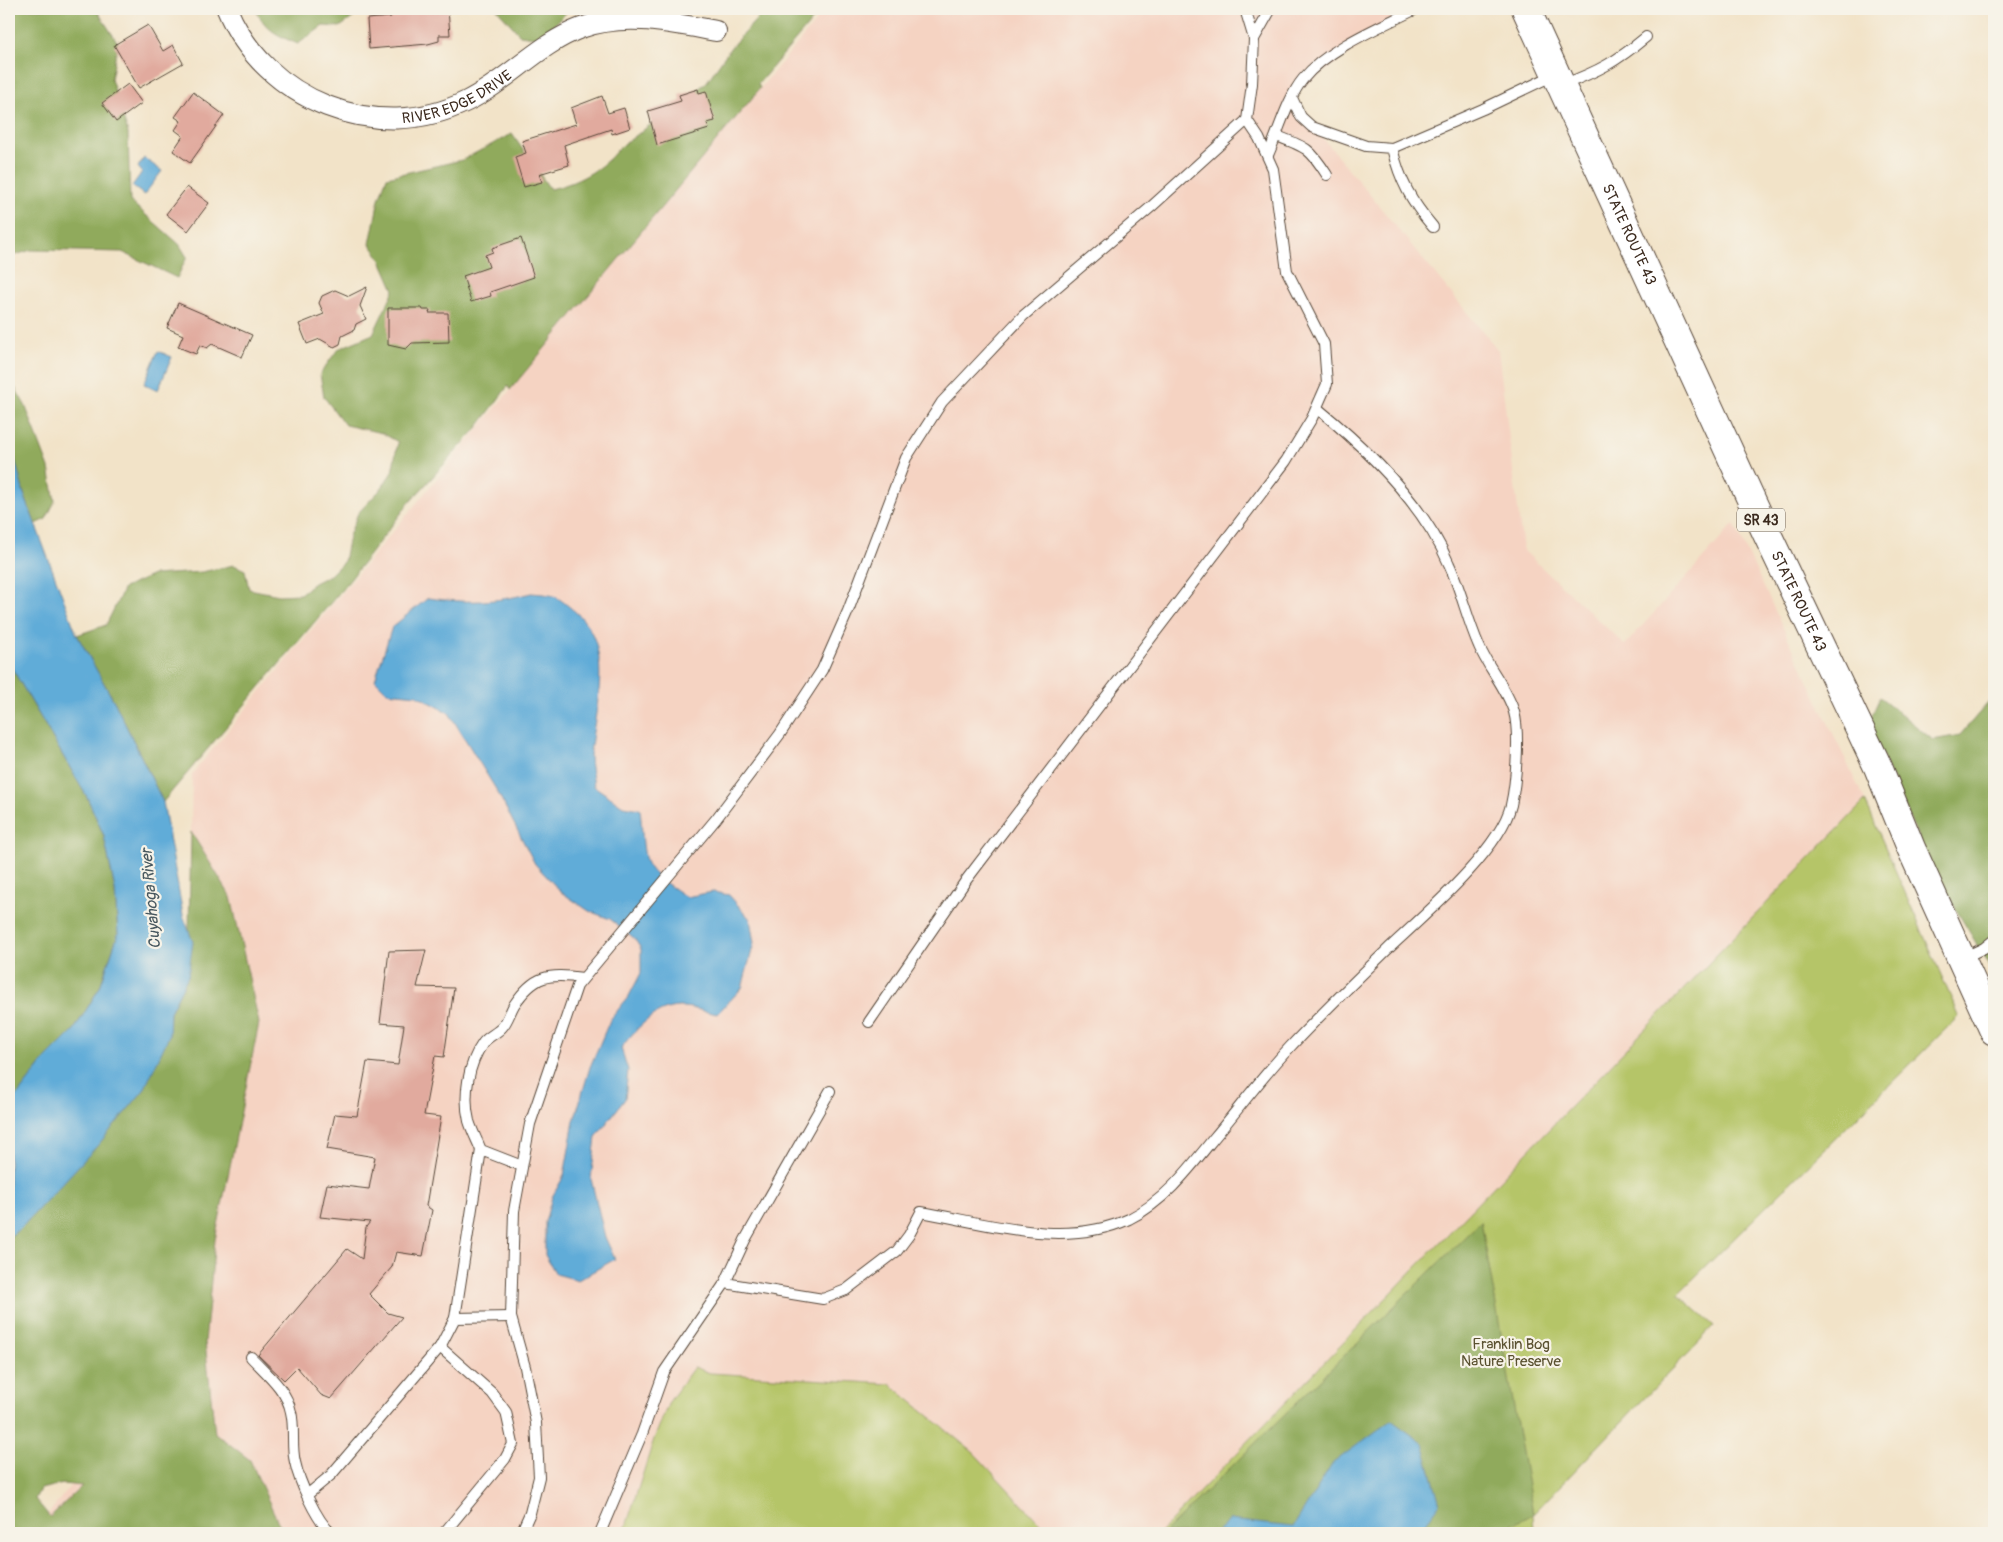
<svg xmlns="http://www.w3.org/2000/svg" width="2003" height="1542" viewBox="0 0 2003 1542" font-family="Pangolin,sans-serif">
<rect width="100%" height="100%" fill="#f7f3e8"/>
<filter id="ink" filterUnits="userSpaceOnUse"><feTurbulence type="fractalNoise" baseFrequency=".02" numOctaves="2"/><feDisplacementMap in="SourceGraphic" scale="10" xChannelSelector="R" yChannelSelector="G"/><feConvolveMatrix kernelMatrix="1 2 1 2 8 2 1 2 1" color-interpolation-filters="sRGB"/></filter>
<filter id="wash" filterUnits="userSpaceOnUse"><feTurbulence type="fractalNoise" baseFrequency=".0096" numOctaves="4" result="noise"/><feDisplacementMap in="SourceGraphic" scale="20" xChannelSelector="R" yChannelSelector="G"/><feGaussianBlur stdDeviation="1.12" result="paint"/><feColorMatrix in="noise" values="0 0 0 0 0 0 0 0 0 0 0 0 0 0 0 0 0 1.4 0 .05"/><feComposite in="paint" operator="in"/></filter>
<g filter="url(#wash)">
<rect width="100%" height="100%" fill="#f2e3c8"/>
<polygon fill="#f5d3c2" points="826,9 1410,9 1289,97 1498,350 1523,550 1625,645 1734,524 1865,801 1160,1533 33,1533 182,1345 192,774"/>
<g fill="#b5c568" stroke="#787843">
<polygon points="1865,801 1959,1016 1678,1294 1714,1326 1533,1514 1534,1533 1160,1533"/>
<polygon points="694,1367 710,1373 890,1384 974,1453 1049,1533 624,1533 654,1439 669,1402"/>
</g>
<g fill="#90aa5c" stroke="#666a3d" fill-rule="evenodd">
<polygon points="9,9 96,9 118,43 111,79 128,133 130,201 179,244 187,257 177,278 122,252 31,250 9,257"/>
<path d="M255 9H365L340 27 323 26 298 44C276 35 266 30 255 9Z"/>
<polygon points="497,9 570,9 541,38 520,35"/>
<path d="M766 9H822L758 84 760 88 753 97 510 390 508 386 477 428 409 503 350 580 163 802 115 703 77 635 106 625 124 588 153 575 202 572 234 565 245 570 249 589 279 595 300 594 314 583 330 575 344 561 349 536 358 513 381 489 392 472 398 442 382 433 345 425 324 397 320 374 338 349 373 334 394 290 380 258 370 244 379 199 387 177 462 160 512 134 550 189C575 184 602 170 618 149L706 83 731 47Z"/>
<polygon points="9,377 25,405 49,468 55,501 46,519 35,524 24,494 9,436"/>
<polygon points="9,663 87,797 104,836 115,890 118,934 100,987 74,1030 47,1057 9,1106"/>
<polygon points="1994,696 1994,973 1933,871 1868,724 1880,697 1933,740 1960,735"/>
<path d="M191 832 231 897 259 1023 215 1240 205 1342 215 1433 250 1460 283 1533H9V1237L22 1227 169 1036 170 1012 188 976ZM63 1484 82 1486 50 1517 35 1499 40 1489Z"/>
<polygon points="1481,1221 1533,1514 1496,1533 1164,1533"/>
</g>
<g fill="#60acd8" stroke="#4e6b7b">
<polygon points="144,158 162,171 144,195 132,186 142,172 138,167"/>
<polygon points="158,351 172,357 158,390 144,384"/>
<polygon points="9,436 24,494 77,635 115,703 163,802 183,915 193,942 188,976 170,1012 169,1036 144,1090 98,1145 22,1227 9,1237 9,1106 47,1057 74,1030 100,987 118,934 115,890 104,836 87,797 9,663"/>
<path d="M531 593C555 595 554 594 572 609 618 645 594 708 590 756 590 766 593 777 594 786L623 806 640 809C642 822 642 859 649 867 657 879 674 888 686 897L713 892 729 895 750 919 754 943 742 988 717 1014C705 1012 690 1006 678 1007 654 1008 634 1031 621 1048L628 1070 625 1099 596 1137 591 1179 605 1237 615 1259 578 1280 556 1274 545 1255V1222L552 1197 564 1176 574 1121 590 1067 610 1020 629 996 641 973V949L634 938 610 919 589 911 561 892 535 864 497 791 449 713 417 695 387 692 375 680 392 627 428 598C467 603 493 603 531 593Z"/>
<polygon points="1391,1420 1423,1443 1440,1504 1418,1533 1216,1533 1230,1520 1293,1527 1333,1463"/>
</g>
<g id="blocks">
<g fill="#e1aa9e">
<polygon points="391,9 448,9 450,35 439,35 439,41 428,44 369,49 367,19 391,17"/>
<polygon points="148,25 163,51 173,45 183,63 139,88 114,45"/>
<polygon points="128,84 142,103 116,122 102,103"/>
<polygon points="698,89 699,93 706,91 715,121 707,123 709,129 657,145 648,111 681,101 679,95"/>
<polygon points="193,92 224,115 190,163 173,151 183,136 175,130 181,121 175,117"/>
<polygon points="602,96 608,113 624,108 630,128 612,134 611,129 564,145 569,165 539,174 542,182 524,187 515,157 526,153 522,141 576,124 571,108"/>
<polygon points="187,187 209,203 188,231 166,214"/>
<polygon points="521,238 534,277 490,292 491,296 471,302 463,276 489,267 485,255 493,252 492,248"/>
<polygon points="367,287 360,306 366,319 356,324 354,330 342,336 340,344 334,347 320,339 307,344 299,324 324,314 319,303 322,296 335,290 349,296"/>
<polygon points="178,303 252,335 242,357 212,344 207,348 200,345 196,354 178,347 183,335 167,328"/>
<polygon points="388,308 422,308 423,310 430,310 429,313 448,313 449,342 412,343 406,349 388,345"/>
<polygon points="426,950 417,987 454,988 444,1057 435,1056 424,1115 441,1117 426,1206 432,1210 423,1256 396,1252 392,1267 369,1294 388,1313 402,1317 331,1399 321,1395 297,1367 284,1380 258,1355 347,1249 362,1259 366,1227 370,1222 320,1217 327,1184 369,1189 375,1157 327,1149 335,1114 357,1116 367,1062 398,1065 404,1025 380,1023 389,951"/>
</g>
</g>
</g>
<g filter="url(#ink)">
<use href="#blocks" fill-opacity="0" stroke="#564638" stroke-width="1"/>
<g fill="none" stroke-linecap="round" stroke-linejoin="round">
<g stroke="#564638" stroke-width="12">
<g id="service">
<polyline points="1254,39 1271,9"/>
<path d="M1562 85C1599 71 1616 62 1646 37"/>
<polyline points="1292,98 1301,117 1312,127 1366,146 1392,148 1483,109 1556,74"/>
<path d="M1277 136C1306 147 1310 148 1327 175"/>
<path d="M1392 148C1400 181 1411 201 1433 227"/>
<path d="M1268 155C1278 133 1288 97 1303 79 1328 48 1380 27 1416 9"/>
<polyline points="1963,958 1984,948 1994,940"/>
<polyline points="869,1022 967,879 1286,461 1312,418 1327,384 1324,344 1287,271 1273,169 1259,138 1247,120"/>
<path d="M522 1166 481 1150C477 1140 472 1131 469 1121 463 1096 468 1064 483 1043 488 1036 498 1033 503 1026 508 1020 510 1012 514 1005 534 975 548 973 583 978"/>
<polyline points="725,1283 745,1240 830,1091"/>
<polyline points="455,1318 481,1150"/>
<polyline points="440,1347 492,1393 506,1412 513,1444 505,1459 444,1533"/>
<path d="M251 1357C266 1373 287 1390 291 1412 295 1428 291 1446 295 1462 299 1481 316 1520 331 1533"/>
<polyline points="307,1495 331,1475 440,1347 455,1318 511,1317"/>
<polyline points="521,1533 530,1513 539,1477 536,1423 525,1367 511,1317 514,1211 530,1124 577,986 716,819 780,734 822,670 848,611 906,458 942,402 1023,316 1151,207 1247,120 1252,84 1254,39 1245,9"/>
<path d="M600 1533 642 1434 664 1372 725 1283 823 1299 846 1290 897 1251 909 1235 921 1212C987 1223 1064 1249 1129 1219 1165 1201 1189 1169 1214 1138 1239 1108 1263 1076 1290 1047 1321 1014 1354 982 1387 950 1422 917 1500 851 1511 805 1516 783 1520 733 1514 712 1507 688 1488 668 1479 646 1467 619 1461 590 1449 564 1423 503 1367 449 1317 408"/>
</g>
</g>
<g stroke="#564638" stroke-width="22">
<g id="minor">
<path id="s1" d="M227 9C264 100 377 146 467 101 508 81 538 44 581 28 625 12 672 23 716 31"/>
</g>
</g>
<g stroke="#564638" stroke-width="30">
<g id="primary">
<path id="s2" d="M1526 9 1767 534 1878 767 1911 848 1994 1031"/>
</g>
</g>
<use href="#service" stroke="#fff" stroke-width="10"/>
<use href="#minor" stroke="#fff" stroke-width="20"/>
<use href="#primary" stroke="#fff" stroke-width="28"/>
</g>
</g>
<g text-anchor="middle" stroke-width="4.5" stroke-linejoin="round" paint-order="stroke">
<rect fill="#f7f3e8" stroke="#73665b" stroke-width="1" x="1737" y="508.5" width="48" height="23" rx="4"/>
<g font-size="14" font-weight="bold" fill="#3b2a1e">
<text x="1761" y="525">SR 43</text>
</g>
<g font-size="15" fill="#3b2a1e" stroke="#f7f3e8">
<text dy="5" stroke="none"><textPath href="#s1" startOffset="279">RIVER EDGE DRIVE</textPath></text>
<text dy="5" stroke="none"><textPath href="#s2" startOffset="248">STATE ROUTE 43</textPath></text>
<text dy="5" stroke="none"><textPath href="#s2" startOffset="652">STATE ROUTE 43</textPath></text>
</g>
<g font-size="15" fill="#5a5130" stroke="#f7f3e8">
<text x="1511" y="1349">Franklin Bog<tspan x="1511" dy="17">Nature Preserve</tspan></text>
</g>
<g font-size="16" font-style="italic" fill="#48585f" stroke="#f7f3e8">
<text transform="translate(150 899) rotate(-95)" y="6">Cuyahoga River</text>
</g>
</g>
<rect width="2003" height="1542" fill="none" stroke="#f7f3e8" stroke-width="30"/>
</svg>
